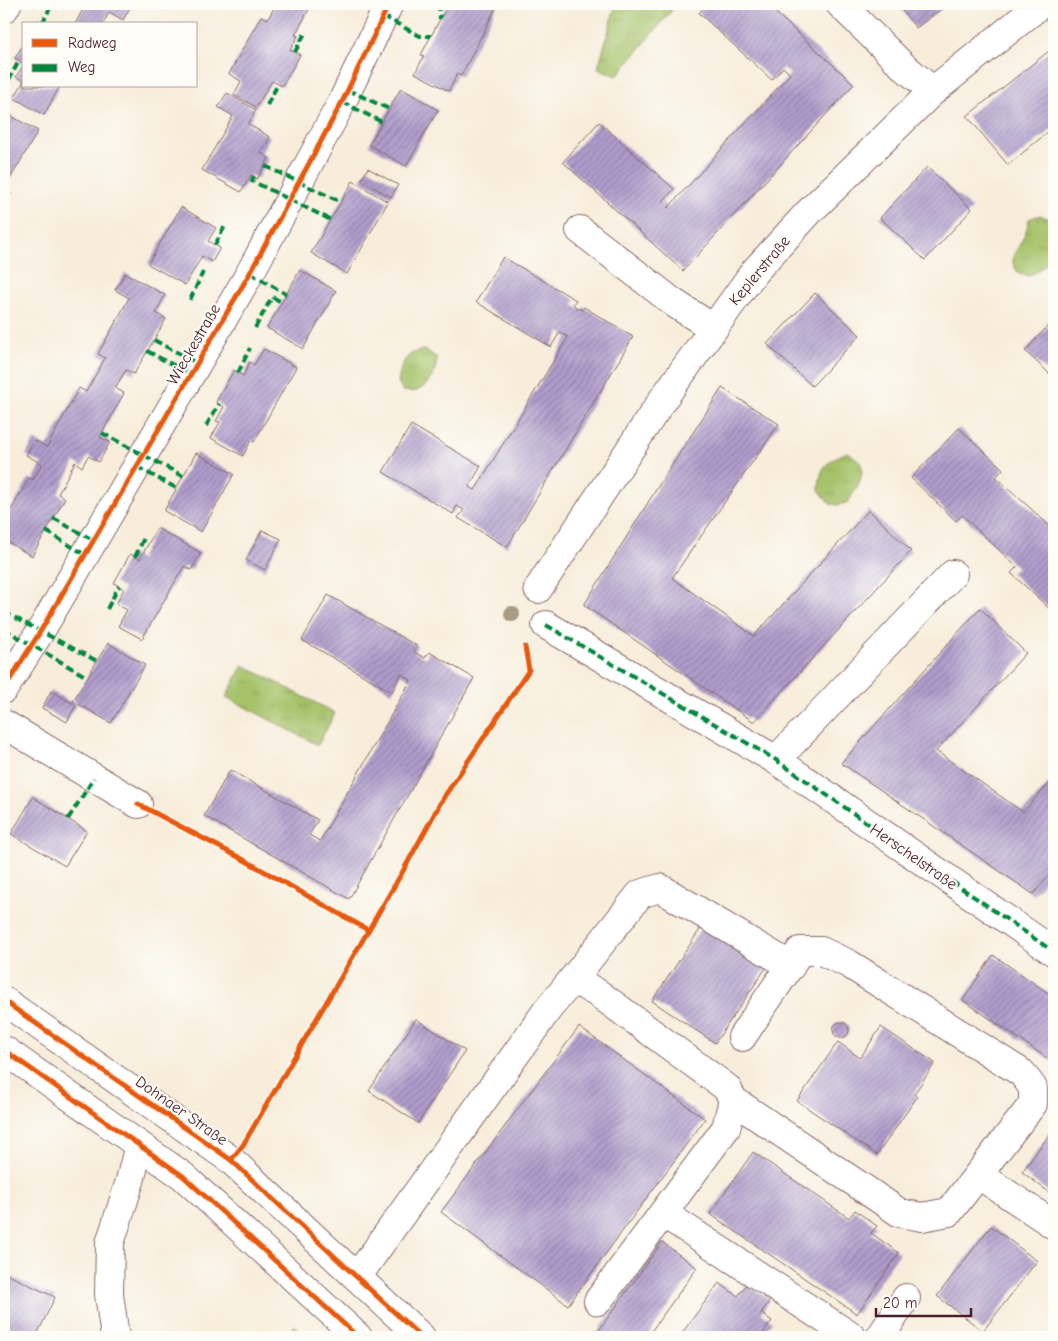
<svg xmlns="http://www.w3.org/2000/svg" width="1058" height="1341" viewBox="0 0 1058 1341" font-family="'Comic Neue',sans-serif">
<defs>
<pattern id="grass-tufts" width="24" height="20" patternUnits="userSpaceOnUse" patternTransform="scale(1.25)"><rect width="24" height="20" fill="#a6c36b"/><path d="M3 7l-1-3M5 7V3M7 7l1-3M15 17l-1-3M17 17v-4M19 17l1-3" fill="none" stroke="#90a75d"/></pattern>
<pattern id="building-hatch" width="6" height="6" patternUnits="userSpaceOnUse" patternTransform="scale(1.25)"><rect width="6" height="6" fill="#af9dcc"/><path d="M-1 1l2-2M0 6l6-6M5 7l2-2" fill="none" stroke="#907fa6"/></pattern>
</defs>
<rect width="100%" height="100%" fill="#fdfcf7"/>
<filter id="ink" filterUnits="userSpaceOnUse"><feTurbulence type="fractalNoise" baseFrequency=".02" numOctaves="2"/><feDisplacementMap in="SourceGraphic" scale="10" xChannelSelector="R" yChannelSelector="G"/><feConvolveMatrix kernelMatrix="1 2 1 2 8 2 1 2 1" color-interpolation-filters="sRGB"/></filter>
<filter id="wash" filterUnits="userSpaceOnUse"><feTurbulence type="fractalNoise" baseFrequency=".0096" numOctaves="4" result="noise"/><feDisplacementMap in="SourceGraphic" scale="20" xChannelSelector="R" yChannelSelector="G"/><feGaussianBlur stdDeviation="1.12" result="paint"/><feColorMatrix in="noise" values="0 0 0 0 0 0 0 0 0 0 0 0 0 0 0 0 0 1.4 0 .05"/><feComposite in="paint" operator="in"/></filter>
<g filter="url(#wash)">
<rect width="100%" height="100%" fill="#f7edda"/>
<g fill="url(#grass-tufts)" stroke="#78714b">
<polygon points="616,4 655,4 672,10 617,76 598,68"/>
<path d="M1040 215 1054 221C1055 249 1056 261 1029 276L1019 274C1007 256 1015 255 1023 238 1026 232 1028 225 1029 219Z"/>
<path d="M426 350 437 358C437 370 429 387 416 391 413 392 407 391 403 391L398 382C401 364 405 351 426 350Z"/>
<path d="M847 452C851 455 857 458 860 462 867 475 854 492 848 502L839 505 830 504 819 490C820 466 826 462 847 452Z"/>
<polygon points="243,665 335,713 318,745 226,697"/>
<polygon points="294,1325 307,1337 288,1337"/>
</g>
<g id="blocks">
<g fill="url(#building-hatch)">
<polygon points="86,4 132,4 123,20 109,12 103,24 75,24"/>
<polygon points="276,4 312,4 295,35 298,36 290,50 300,55 282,86 272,81 256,107 234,95 241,81 229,74 261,16 268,19"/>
<polygon points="448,4 498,4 461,76 457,74 449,91 415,73 424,56 421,55"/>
<polygon points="707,4 766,4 854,84 683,271 563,162 599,122 674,189 662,202 668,208 790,74 783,67 772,80 699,13"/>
<polygon points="897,4 948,4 916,28"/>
<polygon points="24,43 24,86 60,86 44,115 14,98 24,81 16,77 24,64 15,58"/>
<polygon points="1054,47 1054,127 1008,165 967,116"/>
<polygon points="401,88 438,110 406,166 369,145"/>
<polygon points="227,93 256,110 248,124 270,137 261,153 269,158 257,179 251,175 241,192 202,170 233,116 218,107"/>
<polygon points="4,112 38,131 4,189 11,193 4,206"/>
<polygon points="927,167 972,209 925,260 880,218"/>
<polygon points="368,168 398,185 391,197 361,180"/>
<polygon points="353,181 388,202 347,274 311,253"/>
<polygon points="181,207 216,228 208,241 220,248 212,262 202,256 185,285 148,264"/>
<polygon points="503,257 576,300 573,304 577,308 582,310 584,307 633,337 507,547 458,518 464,510 457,506 453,514 383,472 411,425 481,466 469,487 475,490 568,337 560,332 551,347 476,302"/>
<polygon points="300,270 336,291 303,349 267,328"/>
<polygon points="125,273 165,295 156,313 166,319 134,374 126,370 115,388 124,393 100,437 110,442 99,462 88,456 82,467 75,462 58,494 65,498 32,556 4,540 4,523 29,478 33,480 42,464 26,455 34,440 47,447 79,388 86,392 105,358 98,354 129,298 115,290"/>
<polygon points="815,293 860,335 812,386 767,344"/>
<polygon points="1054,319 1054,378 1025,351"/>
<polygon points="264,349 296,367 254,442 251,440 243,456 211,438 220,422 216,421 224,407 216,402 234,370 243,376 250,362 254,365"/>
<polygon points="722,388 779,424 672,578 754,636 869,510 911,551 754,722 584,605 659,485"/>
<polygon points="959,428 1003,469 996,477 1052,528 1054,526 1054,613 1011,573 1017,567 962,515 956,521 911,478"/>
<polygon points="196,453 234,474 201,532 164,511"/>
<polygon points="157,528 201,553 191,570 184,566 142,639 118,626 127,610 116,604 124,589 114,583 130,554 140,559"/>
<polygon points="262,530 281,539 265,570 246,560"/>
<polygon points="328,595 417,646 414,652 425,658 429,652 474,678 349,899 204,816 230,770 318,820 309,835 320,841 411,680 401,674 392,692 302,640"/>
<polygon points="980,608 1026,653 936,751 1023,812 1054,778 1054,871 1033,894 841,763"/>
<polygon points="108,643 145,665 111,723 73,701"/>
<polygon points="51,691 76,705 67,722 42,708"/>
<polygon points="33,797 87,831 65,866 11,834"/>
<polygon points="703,925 766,968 715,1043 652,1001"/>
<polygon points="993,955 1054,997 1054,1063 963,1000"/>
<polygon points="416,1019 465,1051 418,1123 369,1091"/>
<circle cx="841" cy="1030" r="8"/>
<polygon points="579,1027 705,1119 568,1305 441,1212"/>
<polygon points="881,1027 935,1063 914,1094 917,1097 877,1155 797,1101 838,1042 860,1058"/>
<polygon points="1054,1128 1054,1196 1022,1172"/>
<polygon points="753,1152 849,1218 855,1210 877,1226 871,1233 899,1253 857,1314 710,1214"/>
<polygon points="991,1226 1037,1261 983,1331 937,1296"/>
<polygon points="662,1242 697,1268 647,1337 594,1337"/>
<polygon points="4,1273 55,1297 36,1337 4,1337"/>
<polygon points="719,1283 738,1296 747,1284 770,1300 761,1313 772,1321 760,1337 679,1337"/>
</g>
</g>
</g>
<g filter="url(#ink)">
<use href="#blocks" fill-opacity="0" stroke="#876768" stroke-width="1"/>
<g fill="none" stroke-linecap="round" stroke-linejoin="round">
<g stroke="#876768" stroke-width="30">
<g id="minor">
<polyline points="840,4 902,65 933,91"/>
<polyline points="4,9 7,4"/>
<polyline points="580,230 674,303 713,328"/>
<polyline points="538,589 663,399 754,272 809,212 933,91 1041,4"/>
<polyline points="546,625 776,760 1054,952"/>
<polyline points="4,689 40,632 250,273 342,102 389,4"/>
<polyline points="4,724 138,804"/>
<polyline points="776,760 953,574"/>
<polyline points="573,979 640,894 660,888 791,966"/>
<polyline points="733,1100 900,1213 922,1217 949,1212 1033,1104 1033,1088 1022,1073 849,964 821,951 800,951 742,1037"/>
<polyline points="979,1175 1054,1225"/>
<polyline points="663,1213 852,1337"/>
<polyline points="357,1277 548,1009 573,979 599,994 727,1088 733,1100 726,1128 598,1301"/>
<polyline points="115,1337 109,1294 110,1243 130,1181 139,1145"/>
<polyline points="880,1337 906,1298"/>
</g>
</g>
<g stroke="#876768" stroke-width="30">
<g id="major">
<polyline points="4,1001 231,1160 421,1337"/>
<polyline points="4,1050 183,1176 358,1337"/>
</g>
</g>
<use href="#minor" stroke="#fff" stroke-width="28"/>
<use href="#major" stroke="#fff" stroke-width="28"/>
<g stroke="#00873e" stroke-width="4" stroke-dasharray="8 4" stroke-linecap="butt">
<polyline points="368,4 385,13"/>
<polyline points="437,4 439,5 440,19"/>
<polyline points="383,16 420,36 431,36"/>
<polyline points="42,24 50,8"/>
<polyline points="295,52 305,33"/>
<polyline points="8,81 19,61"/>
<polyline points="348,90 389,109"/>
<polyline points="342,102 382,122"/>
<polyline points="267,105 278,84"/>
<polyline points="265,166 341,202"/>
<polyline points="254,176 252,181 331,220"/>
<polyline points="215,245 225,226"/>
<polyline points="250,273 286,294"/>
<polyline points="190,300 203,272"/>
<polyline points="255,328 272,297 282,302"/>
<polyline points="154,340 197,363"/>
<polyline points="147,351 190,374"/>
<polyline points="238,373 250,348"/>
<polyline points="206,426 219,404"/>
<polyline points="102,433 183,476"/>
<polyline points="137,467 176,488"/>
<polyline points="53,518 93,540"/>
<polyline points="46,531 84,554"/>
<polyline points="135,557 145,536"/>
<polyline points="107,609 119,586"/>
<polyline points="4,612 97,661"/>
<polyline points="546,625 776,760 1054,952"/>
<polyline points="4,629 87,677"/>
<polyline points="68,819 94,778"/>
</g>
<g stroke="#fdfcf7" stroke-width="8">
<g id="cycleway">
<polyline points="4,689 40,632 250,273 342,102 389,4"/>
<polyline points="138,804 246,861 368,930"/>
<polyline points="4,1001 231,1160 421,1337"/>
<polyline points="4,1050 183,1176 358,1337"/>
<polyline points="231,1160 243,1145 403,871 442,800 529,670 525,647"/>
</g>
</g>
<use href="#cycleway" stroke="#e8590c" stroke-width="5"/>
</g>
<circle fill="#a99b86" cx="512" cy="614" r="8"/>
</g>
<g text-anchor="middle" stroke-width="4.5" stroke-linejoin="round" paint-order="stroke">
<g font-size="16" fill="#4a1f2b" stroke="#fdfcf7">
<text transform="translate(759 270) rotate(-50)" y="6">Keplerstraße</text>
<text transform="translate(193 344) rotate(-60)" y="6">Wieckestraße</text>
<text transform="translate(914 856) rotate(35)" y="6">Herschelstraße</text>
<text transform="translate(182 1110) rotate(35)" y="6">Dohnaer Straße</text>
</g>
</g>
<rect width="1058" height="1341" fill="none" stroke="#fdfcf7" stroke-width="20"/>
<rect x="22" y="22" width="175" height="65" fill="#fdfcf7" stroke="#b5a4a5"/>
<rect x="32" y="39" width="25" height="8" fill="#e8590c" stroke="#b5a4a5"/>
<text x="68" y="48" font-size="15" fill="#4a1f2b">Radweg</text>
<rect x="32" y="64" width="25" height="8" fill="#00873e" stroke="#b5a4a5"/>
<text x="68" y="72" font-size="15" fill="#4a1f2b">Weg</text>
<path d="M876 1308v8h95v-8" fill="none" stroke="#4a1f2b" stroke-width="2.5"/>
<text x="883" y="1308" font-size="15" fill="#4a1f2b" stroke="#fdfcf7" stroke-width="4" paint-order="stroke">20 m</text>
</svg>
